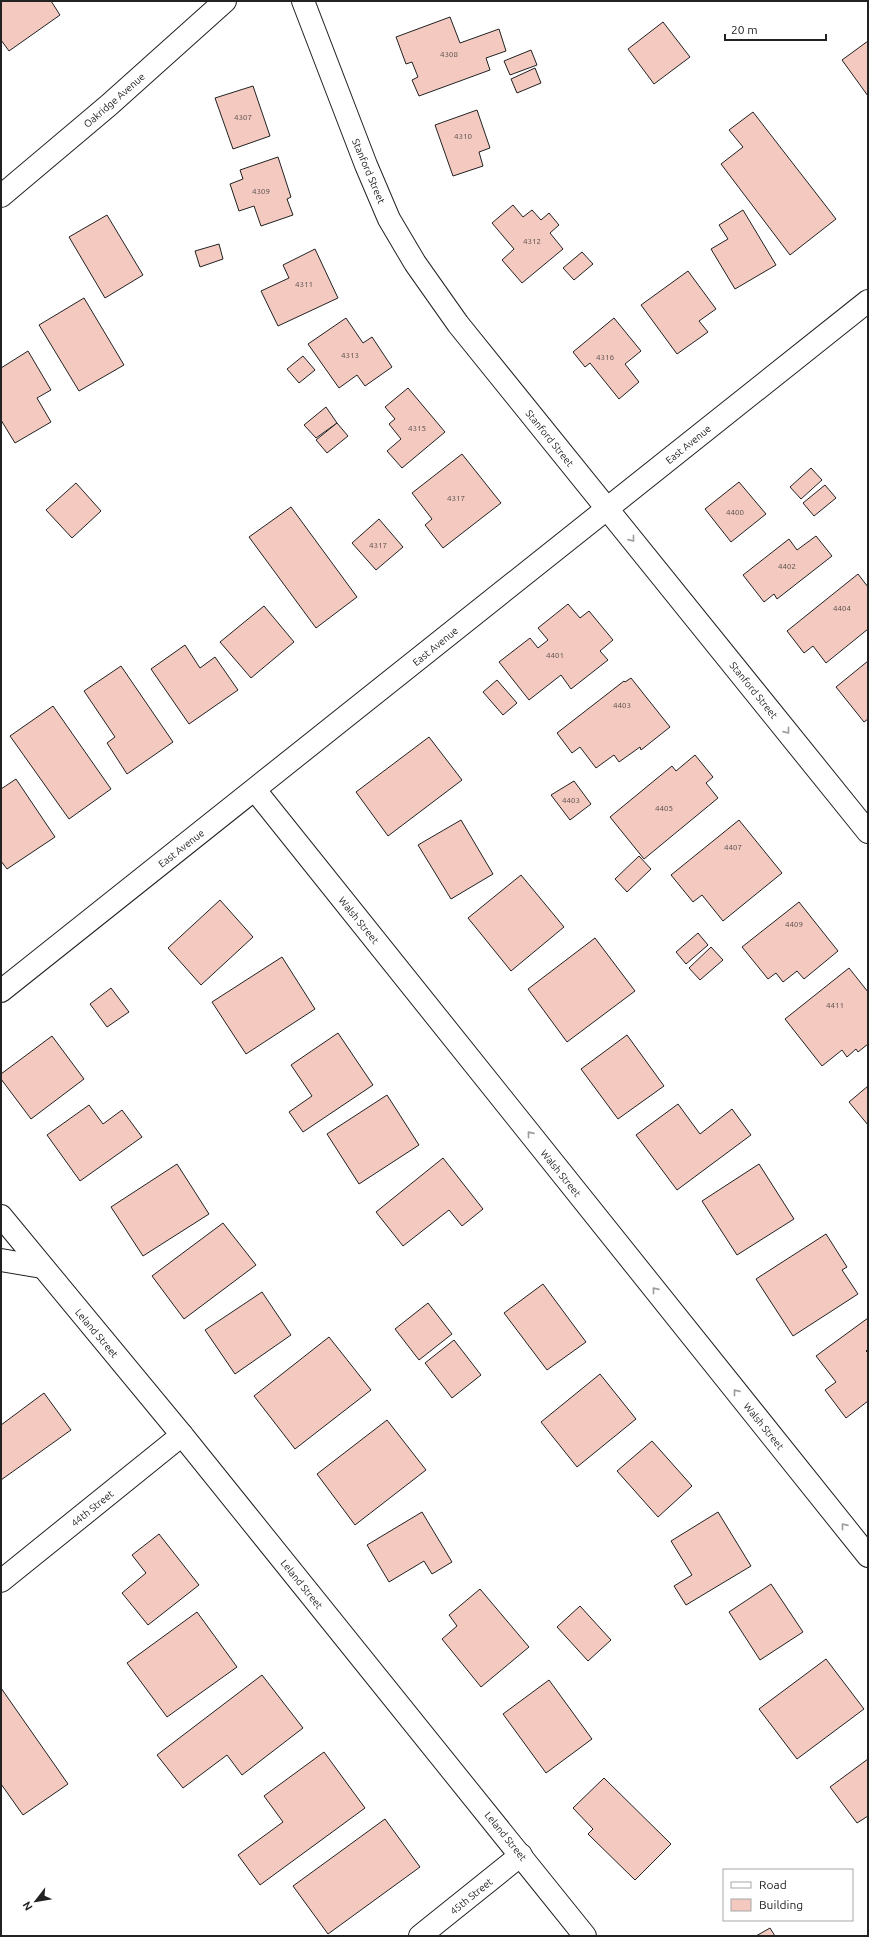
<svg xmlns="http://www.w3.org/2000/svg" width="869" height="1937" viewBox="0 0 869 1937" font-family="Ubuntu,sans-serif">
<rect width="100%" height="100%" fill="#fff"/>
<g fill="#f3c9c0" stroke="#222">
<polygon points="1,1 51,1 60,15 9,51 1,40"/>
<polygon points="450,17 460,43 499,29 506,51 486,58 490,70 419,96 412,80 418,77 412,62 406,64 396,37"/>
<polygon points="663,22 690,57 654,84 628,49"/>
<polygon points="868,41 868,96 842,60"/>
<polygon points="531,50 537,65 510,75 504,61"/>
<polygon points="535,68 541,83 517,93 511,79"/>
<polygon points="253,86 270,136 233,149 215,98"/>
<polygon points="477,110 490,148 479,152 483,166 453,176 435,125"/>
<polygon points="753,112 836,219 790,255 721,164 743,147 729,130"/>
<polygon points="278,157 291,197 287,199 293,215 261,226 254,206 239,211 230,184 243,179 240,170"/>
<polygon points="513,205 523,217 532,210 541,220 549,213 559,225 550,233 563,249 522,283 502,260 514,249 492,223"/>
<polygon points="743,210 776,265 735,289 711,249 728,239 719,225"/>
<polygon points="107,215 143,275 105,298 69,237"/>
<polygon points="219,244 223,259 200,267 195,251"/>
<polygon points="315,249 338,298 278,326 261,291 289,278 283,265"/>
<polygon points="582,252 593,264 574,280 563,268"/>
<polygon points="688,271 716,309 699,321 708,332 677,354 641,305"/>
<polygon points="84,298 124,365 79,391 39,325"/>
<polygon points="346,318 363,343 372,337 392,367 365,386 357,375 339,388 308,344"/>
<polygon points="614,318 641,351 625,364 639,382 619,399 590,363 585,367 573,352"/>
<polygon points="28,351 51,390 37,398 51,422 15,443 1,420 1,368"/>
<polygon points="303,356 315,370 299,383 287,369"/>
<polygon points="408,388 445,432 402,468 387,451 401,439 389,424 395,419 385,407"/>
<polygon points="326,407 337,423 316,438 304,425"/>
<polygon points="337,423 348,436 327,453 316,440"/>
<polygon points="462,454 501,503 443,548 425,525 432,519 412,493"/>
<polygon points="811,468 822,480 801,499 790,487"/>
<polygon points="739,482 766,514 731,542 705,509"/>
<polygon points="76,483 101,511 72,538 46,510"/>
<polygon points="825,485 836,498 814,516 803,503"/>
<polygon points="291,507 357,597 316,628 249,537"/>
<polygon points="379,519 403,547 376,570 352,543"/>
<polygon points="816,536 832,556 777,599 774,594 764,602 743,575 789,539 797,550"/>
<polygon points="858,574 868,587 868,629 826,663 813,646 804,653 787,631"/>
<polygon points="568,604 580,618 589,611 613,640 600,651 608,660 571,689 561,675 529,700 499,662 530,638 538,648 548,640 538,628"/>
<polygon points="264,606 294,642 251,678 220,642"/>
<polygon points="185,645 200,668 215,657 238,690 189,724 151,669"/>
<polygon points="868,661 868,719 864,722 836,687"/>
<polygon points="121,666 173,742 127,774 107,743 115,737 84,691"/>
<polygon points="631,678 670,727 641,750 640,747 619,762 614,755 596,768 580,747 572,753 557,733 624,681 625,682"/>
<polygon points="497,680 517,703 503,715 483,692"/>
<polygon points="53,706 111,789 69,819 10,736"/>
<polygon points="429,737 462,780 388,836 356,792"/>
<polygon points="695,755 713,777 706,783 718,798 644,859 610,817 672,766 676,771"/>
<polygon points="16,779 55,837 7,869 1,861 1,789"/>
<polygon points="574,781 591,804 570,820 551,795"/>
<polygon points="461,820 493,874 451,899 418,845"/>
<polygon points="739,820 782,873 723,921 702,895 693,902 671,875"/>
<polygon points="639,856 651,869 627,892 615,879"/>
<polygon points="521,875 564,927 511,971 468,918"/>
<polygon points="220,900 253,937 201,985 168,948"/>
<polygon points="799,902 838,951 804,979 797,971 783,982 776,973 768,979 742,947"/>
<polygon points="698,933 708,945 686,964 676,952"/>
<polygon points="595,938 635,991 567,1042 528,989"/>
<polygon points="711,947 723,960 700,980 689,968"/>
<polygon points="282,957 315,1009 246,1054 212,1002"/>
<polygon points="849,968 868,992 868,1044 858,1052 856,1049 847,1057 842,1050 822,1066 785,1019"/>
<polygon points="111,988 129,1012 107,1027 90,1004"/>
<polygon points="338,1033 373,1085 303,1132 289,1112 312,1096 291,1065"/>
<polygon points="627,1035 664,1086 618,1119 581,1069"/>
<polygon points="52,1036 84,1079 31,1119 1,1079 1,1074"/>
<polygon points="868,1086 868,1125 849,1102"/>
<polygon points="387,1095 419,1145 359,1184 327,1134"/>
<polygon points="678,1104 700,1134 732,1109 751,1135 677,1190 636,1135"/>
<polygon points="89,1105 103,1124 122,1110 142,1137 80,1181 47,1135"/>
<polygon points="443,1158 483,1209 462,1226 449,1210 403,1246 376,1212"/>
<polygon points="177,1164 209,1214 143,1256 111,1207"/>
<polygon points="759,1164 794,1219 737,1255 702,1201"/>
<polygon points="223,1223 256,1265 184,1319 152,1276"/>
<polygon points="826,1234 847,1267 842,1270 858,1294 793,1336 756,1279"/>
<polygon points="543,1284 586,1342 547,1370 504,1313"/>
<polygon points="262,1292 291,1335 235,1374 205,1330"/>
<polygon points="428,1303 452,1334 419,1360 395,1329"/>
<polygon points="868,1318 868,1349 866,1351 868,1353 868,1401 846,1418 825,1390 836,1382 816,1356"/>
<polygon points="329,1337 371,1390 295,1449 254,1396"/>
<polygon points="454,1340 481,1375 452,1398 425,1363"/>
<polygon points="600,1374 636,1419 577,1467 541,1422"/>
<polygon points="44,1393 71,1430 1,1480 1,1425"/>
<polygon points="387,1420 426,1470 355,1525 317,1474"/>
<polygon points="652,1441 692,1486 658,1517 617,1471"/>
<polygon points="422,1512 452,1562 432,1574 424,1561 389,1582 367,1545"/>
<polygon points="718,1512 751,1566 686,1605 674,1586 692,1575 671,1541"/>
<polygon points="159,1534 199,1585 148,1625 122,1593 146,1573 132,1555"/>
<polygon points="771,1584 803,1632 760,1660 729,1612"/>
<polygon points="480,1589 529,1647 481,1687 442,1639 457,1626 449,1615"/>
<polygon points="580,1606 611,1640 588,1661 557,1627"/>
<polygon points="197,1612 237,1667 167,1717 127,1663"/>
<polygon points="826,1659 864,1709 797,1759 759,1709"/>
<polygon points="262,1675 303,1728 242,1775 227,1755 183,1788 157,1755"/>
<polygon points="549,1680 592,1739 546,1773 503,1714"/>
<polygon points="1,1688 68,1784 23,1815 1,1784"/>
<polygon points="324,1752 365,1808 260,1885 238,1855 283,1822 264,1796"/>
<polygon points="868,1759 868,1816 857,1823 830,1787"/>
<polygon points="604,1778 671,1844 635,1880 588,1834 593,1829 573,1808"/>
<polygon points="385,1819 420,1867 328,1934 293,1886"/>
<polygon points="770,1928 775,1936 756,1936"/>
</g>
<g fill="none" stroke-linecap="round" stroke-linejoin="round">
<g stroke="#222" stroke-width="24">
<g id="minor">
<polyline points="303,1 366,165 389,219 415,263 458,324 868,832"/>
<polyline points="1,196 109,105 225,1"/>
<polyline points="255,790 868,1556"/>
<polyline points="1,991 868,301"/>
<polyline points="1,1216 182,1435 585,1936"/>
<polyline points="1,1260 42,1267"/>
<polyline points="1,1581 182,1435"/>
<polyline points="420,1936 521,1855"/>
</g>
</g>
<use href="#minor" stroke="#fff" stroke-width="22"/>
</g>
<defs><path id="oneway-chevron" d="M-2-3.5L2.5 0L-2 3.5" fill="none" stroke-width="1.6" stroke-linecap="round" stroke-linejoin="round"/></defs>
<g stroke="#9c9c9c">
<use href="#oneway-chevron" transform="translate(632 539) rotate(51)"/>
<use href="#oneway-chevron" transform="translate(787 731) rotate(51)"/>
<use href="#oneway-chevron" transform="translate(530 1134) rotate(-129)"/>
<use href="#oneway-chevron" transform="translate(655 1290) rotate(-129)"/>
<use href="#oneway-chevron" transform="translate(736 1392) rotate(-129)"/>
<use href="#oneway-chevron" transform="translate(844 1526) rotate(-129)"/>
</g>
<g text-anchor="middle" stroke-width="3" stroke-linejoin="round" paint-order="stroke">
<g font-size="8" fill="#564c4a">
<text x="449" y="57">4308</text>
<text x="243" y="120">4307</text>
<text x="463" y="139">4310</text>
<text x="261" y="194">4309</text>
<text x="532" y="244">4312</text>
<text x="304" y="287">4311</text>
<text x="350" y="358">4313</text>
<text x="605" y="360">4316</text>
<text x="417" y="431">4315</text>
<text x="456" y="501">4317</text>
<text x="735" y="515">4400</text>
<text x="378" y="548">4317</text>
<text x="787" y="569">4402</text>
<text x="842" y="611">4404</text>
<text x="555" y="658">4401</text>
<text x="622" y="708">4403</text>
<text x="571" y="803">4403</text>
<text x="664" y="811">4405</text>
<text x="733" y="850">4407</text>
<text x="794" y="927">4409</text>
<text x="835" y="1008">4411</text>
</g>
<g font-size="10" fill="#222" stroke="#fff">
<text transform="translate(114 100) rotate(-41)" y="4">Oakridge Avenue</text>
<text transform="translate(369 171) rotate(67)" y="4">Stanford Street</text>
<text transform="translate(550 438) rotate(51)" y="4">Stanford Street</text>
<text transform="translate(688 444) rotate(-39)" y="4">East Avenue</text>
<text transform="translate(435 646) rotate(-39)" y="4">East Avenue</text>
<text transform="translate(754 690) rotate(51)" y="4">Stanford Street</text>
<text transform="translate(181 848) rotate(-38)" y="4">East Avenue</text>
<text transform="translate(359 920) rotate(51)" y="4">Walsh Street</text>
<text transform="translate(561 1173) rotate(51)" y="4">Walsh Street</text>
<text transform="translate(97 1333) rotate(50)" y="4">Leland Street</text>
<text transform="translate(764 1426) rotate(51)" y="4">Walsh Street</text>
<text transform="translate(92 1508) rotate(-39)" y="4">44th Street</text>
<text transform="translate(302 1584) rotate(51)" y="4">Leland Street</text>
<text transform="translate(506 1836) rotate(51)" y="4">Leland Street</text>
<text transform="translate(471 1896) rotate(-39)" y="4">45th Street</text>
</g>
</g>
<rect width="869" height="1937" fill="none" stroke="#222222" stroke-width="4"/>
<rect x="723" y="1869" width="130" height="52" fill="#ffffff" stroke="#a7a7a7"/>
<rect x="731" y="1882" width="20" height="6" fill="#ffffff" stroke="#a7a7a7"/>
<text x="759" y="1889" font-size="12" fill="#222222">Road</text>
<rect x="731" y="1899" width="20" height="12" fill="#f3c9c0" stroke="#a7a7a7"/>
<text x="759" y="1909" font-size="12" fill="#222222">Building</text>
<g transform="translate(36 1901) rotate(239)" stroke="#ffffff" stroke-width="3" paint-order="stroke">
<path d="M0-3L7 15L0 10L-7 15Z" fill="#222222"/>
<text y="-6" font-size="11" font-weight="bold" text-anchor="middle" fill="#222222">N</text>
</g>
<path d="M725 34v6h101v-6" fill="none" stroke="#222222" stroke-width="2"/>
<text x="731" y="34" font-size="12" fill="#222222" stroke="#ffffff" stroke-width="3" paint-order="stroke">20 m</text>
</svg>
